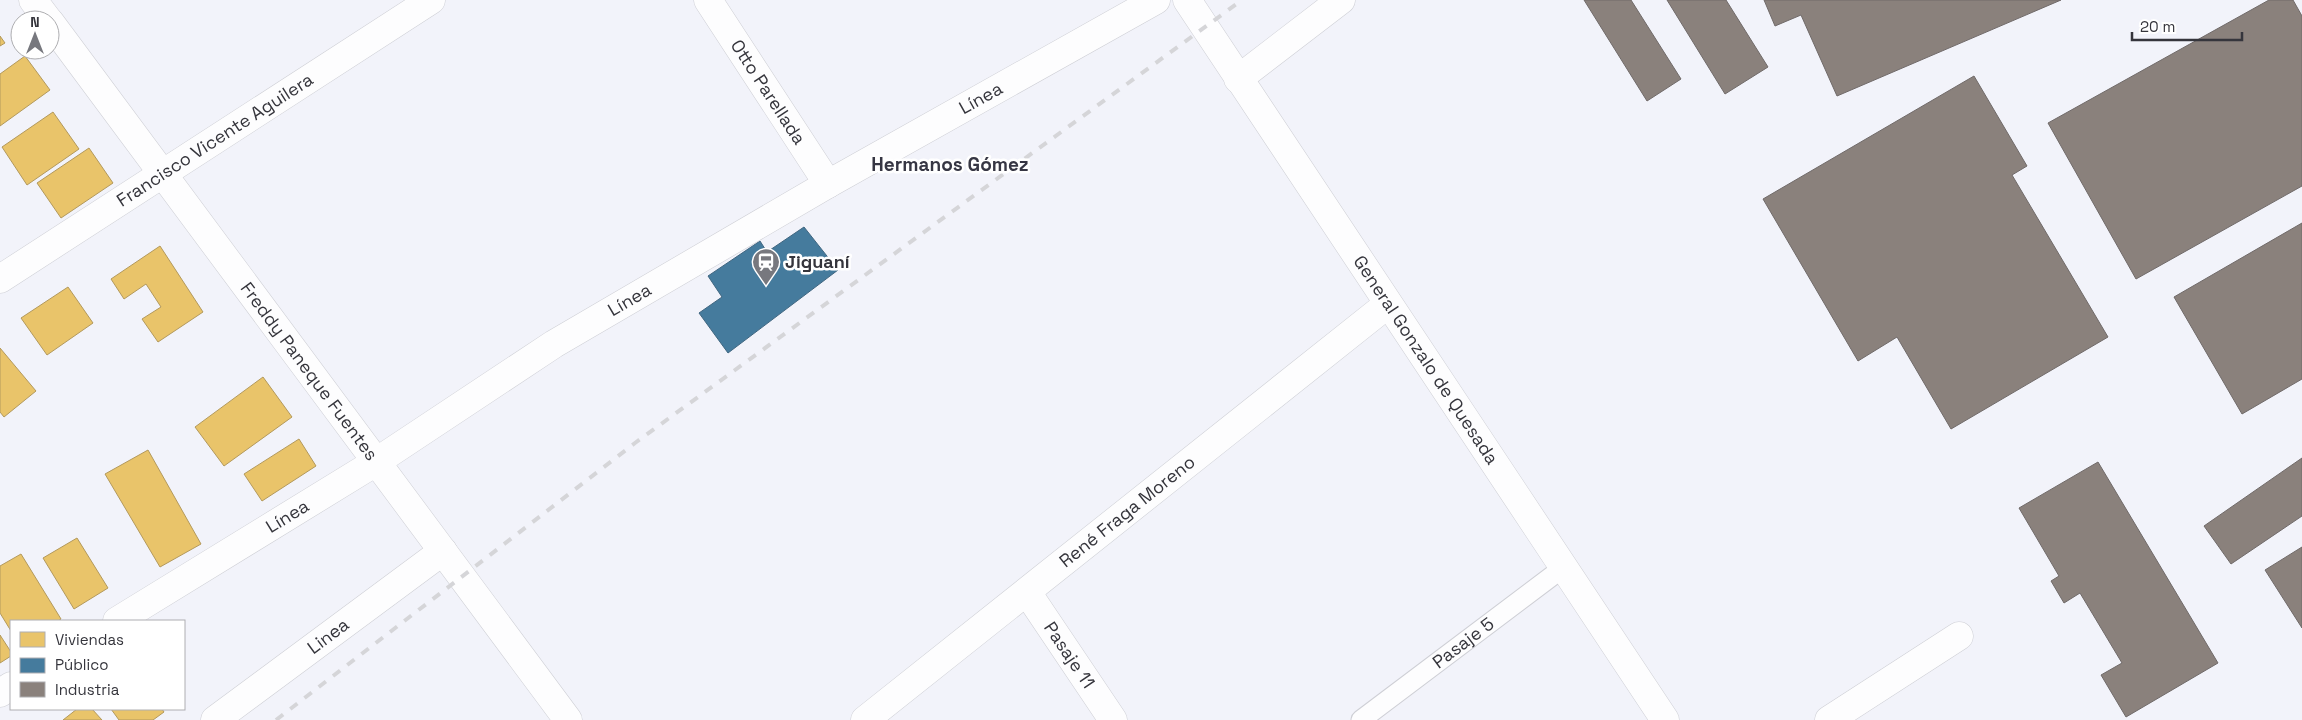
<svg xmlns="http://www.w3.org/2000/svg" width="2302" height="720" viewBox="0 0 2302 720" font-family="'Space Grotesk',sans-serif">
<rect width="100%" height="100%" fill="#f2f3fa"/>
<g fill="#e9c46a" stroke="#b3995c">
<polygon points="0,36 5,43 0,46"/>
<polygon points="25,56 50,90 0,126 0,74"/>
<polygon points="53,112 79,149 27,185 2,147"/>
<polygon points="89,148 113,183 61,218 37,183"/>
<polygon points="160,246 203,312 158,342 142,319 161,307 146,284 124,299 111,279"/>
<polygon points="68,287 93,323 47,355 21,318"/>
<polygon points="0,348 36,391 4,417 0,412"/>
<polygon points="263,377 292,417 224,466 195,427"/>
<polygon points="299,439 316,466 262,501 244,474"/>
<polygon points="148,450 201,544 160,567 105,474"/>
<polygon points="77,538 108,588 74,609 43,558"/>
<polygon points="21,554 61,619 58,621 11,621 11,631 0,613 0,566"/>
<polygon points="0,635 11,652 11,656 0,663"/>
<polygon points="77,709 92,709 102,720 63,720"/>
<polygon points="111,709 162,709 164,712 153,720 119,720"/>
</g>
<polygon fill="#457b9d" stroke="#406680" points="804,227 838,270 728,353 699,313 722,297 708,276 760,241 767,252"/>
<g fill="#8a817c" stroke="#706a69">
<polygon points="1584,0 1631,0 1681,79 1647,101"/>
<polygon points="1667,0 1726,0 1768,67 1725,94"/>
<polygon points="1764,0 2061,0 1837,96 1801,15 1775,26"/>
<polygon points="2269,0 2293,0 2302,16 2302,186 2136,279 2048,123"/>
<polygon points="1974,76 2027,166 2012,175 2108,337 1951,429 1897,337 1858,361 1763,199"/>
<polygon points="2302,223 2302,379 2242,414 2174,297"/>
<polygon points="2302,458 2302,516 2231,564 2204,526"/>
<polygon points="2098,462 2218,663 2126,717 2101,675 2122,663 2080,593 2064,603 2051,581 2059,576 2019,508"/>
<polygon points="2302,547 2302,628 2265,570"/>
</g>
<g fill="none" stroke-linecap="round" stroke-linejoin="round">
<g stroke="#cecfd5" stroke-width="21">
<g id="lane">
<path id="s1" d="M1361 720 1564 567"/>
</g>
</g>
<g stroke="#cecfd5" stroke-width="29">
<g id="street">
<polyline points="33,0 48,20"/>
<path id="s2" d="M708 0 828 184"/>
<path id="s3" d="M50 22 568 720"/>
<polyline points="1238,79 1341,0"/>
<path id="s4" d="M0 279 431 0"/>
<path id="s5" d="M1027 592 1113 720"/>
<path id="s6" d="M117 621 376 462 554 344 828 184 1156 0"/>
<polyline points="0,693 11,686"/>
<path id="s7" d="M215 720 443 551"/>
<path id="s8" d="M865 720 1388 304"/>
<polyline points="1829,720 1959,636"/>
</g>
</g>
<g stroke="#cecfd5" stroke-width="29">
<g id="secondary">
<path id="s9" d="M1187 0 1665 720"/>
</g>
</g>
<use href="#lane" stroke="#fdfdfe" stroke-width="19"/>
<use href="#street" stroke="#fdfdfe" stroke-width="28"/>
<use href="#secondary" stroke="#fdfdfe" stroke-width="28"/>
<polyline stroke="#d5d5d8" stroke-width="4" stroke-dasharray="9 9" stroke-linecap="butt" points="276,720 635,443 1242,0"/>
</g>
<defs>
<g id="station-pin" transform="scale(1.4375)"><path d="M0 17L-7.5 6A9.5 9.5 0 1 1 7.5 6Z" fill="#77787e" stroke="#fff"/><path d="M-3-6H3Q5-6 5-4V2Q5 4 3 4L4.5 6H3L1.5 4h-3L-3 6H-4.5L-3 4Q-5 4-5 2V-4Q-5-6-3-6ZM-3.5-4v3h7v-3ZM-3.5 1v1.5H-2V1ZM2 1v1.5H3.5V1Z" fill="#fff"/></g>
</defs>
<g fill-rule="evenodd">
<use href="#station-pin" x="766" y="262"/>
</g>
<g text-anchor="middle" stroke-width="5" stroke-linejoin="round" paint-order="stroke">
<g font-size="18" fill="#35353c" stroke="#fff">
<text dy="6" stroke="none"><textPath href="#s2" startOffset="110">Otto Parellada</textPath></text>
<text dy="6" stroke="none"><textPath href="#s6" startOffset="1010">Línea</textPath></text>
<text dy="6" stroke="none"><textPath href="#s4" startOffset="256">Francisco Vicente Aguilera</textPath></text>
<text dy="6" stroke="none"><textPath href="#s6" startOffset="605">Línea</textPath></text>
<text dy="6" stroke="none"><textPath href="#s9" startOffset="432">General Gonzalo de Quesada</textPath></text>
<text dy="6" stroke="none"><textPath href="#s3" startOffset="435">Freddy Paneque Fuentes</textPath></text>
<text dy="6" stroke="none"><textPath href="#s8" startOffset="335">René Fraga Moreno</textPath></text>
<text dy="6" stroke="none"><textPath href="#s6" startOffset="200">Línea</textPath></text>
<text dy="6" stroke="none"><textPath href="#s7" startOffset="141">Linea</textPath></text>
<text dy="6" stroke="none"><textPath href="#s1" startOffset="128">Pasaje 5</textPath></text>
<text dy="6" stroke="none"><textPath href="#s5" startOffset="76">Pasaje 11</textPath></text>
</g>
<g font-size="18" font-weight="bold" fill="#35353c" stroke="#fff" text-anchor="start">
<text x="785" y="268">Jiguaní</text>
</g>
<g font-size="19" font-weight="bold" fill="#363643" stroke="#fff">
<text x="950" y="171">Hermanos Gómez</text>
</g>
</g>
<rect x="10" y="620" width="175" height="90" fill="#ffffff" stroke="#aeaeb1"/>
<rect x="20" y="632" width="25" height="15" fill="#e9c46a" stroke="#aeaeb1"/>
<text x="55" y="645" font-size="15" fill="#35353c">Viviendas</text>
<rect x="20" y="658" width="25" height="15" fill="#457b9d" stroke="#aeaeb1"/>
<text x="55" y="670" font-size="15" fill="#35353c">Público</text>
<rect x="20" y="682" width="25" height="15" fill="#8a817c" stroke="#aeaeb1"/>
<text x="55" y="695" font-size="15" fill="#35353c">Industria</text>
<g transform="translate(35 35)"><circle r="24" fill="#ffffff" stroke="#aeaeb1"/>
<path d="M0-4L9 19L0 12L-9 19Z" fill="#77787e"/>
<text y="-8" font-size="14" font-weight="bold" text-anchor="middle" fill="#35353c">N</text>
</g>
<path d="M2132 32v8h110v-8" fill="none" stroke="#35353c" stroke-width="2.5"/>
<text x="2140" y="32" font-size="15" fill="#35353c" stroke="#ffffff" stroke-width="4" paint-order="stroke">20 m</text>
</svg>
